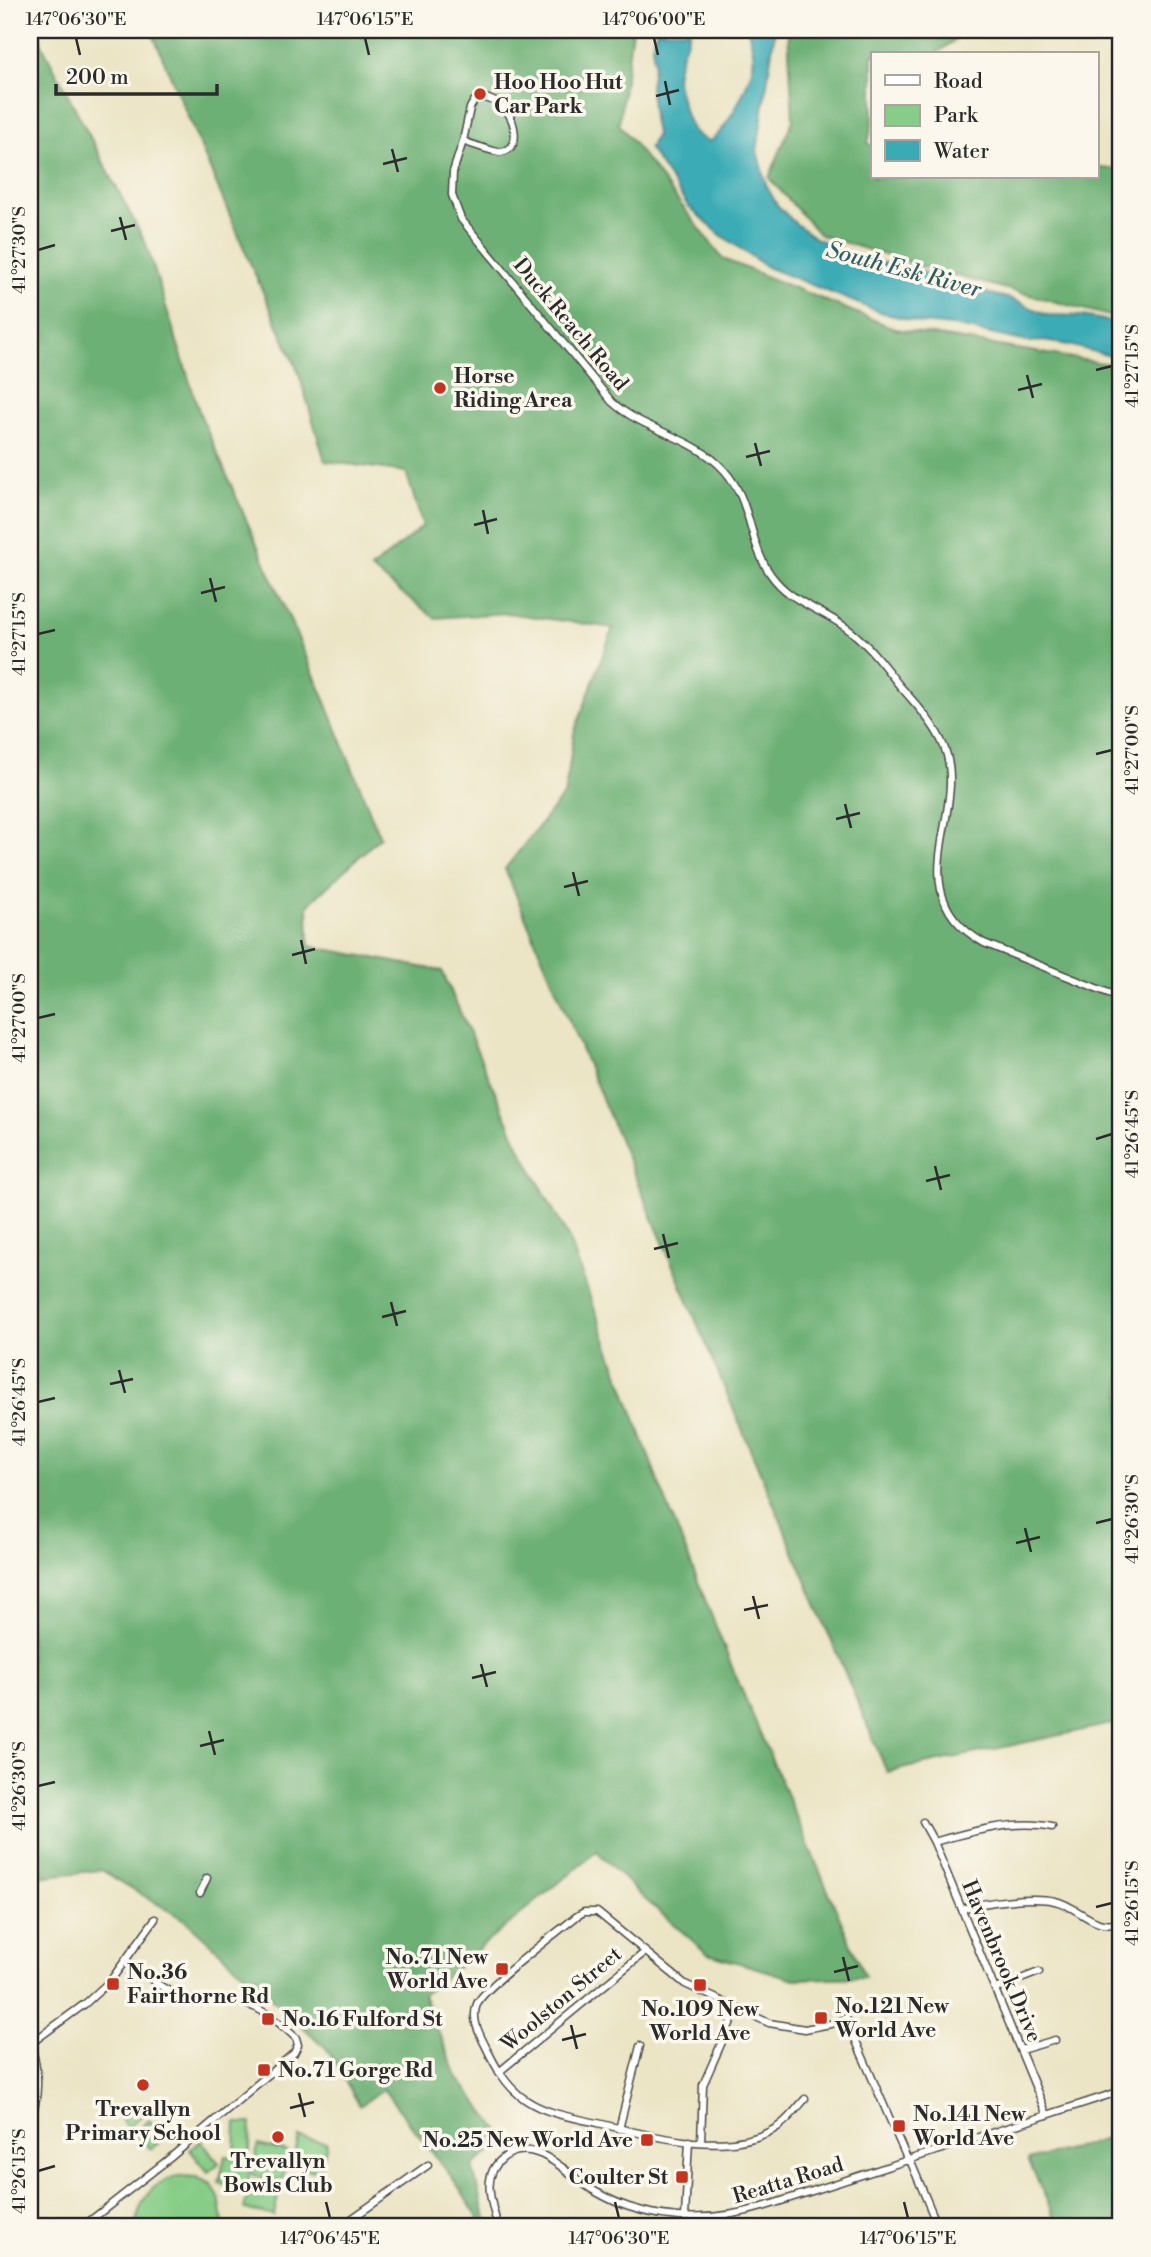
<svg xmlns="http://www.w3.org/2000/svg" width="1151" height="2257" viewBox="0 0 1151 2257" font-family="'Libre Bodoni',serif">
<rect width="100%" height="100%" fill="#fbf7ec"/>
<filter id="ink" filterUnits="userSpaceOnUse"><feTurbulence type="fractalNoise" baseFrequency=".0143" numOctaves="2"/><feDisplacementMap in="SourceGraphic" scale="14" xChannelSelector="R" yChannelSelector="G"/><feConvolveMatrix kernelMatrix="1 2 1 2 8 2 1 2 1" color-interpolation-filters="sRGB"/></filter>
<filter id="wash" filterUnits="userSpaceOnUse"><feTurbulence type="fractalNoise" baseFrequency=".00686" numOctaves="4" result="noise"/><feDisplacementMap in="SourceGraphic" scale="28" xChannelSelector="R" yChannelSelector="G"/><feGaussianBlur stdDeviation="1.57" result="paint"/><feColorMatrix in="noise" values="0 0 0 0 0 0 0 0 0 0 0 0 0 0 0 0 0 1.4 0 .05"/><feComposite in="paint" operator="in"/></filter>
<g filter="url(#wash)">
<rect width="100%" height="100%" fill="#ebe4c5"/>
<g fill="#87cd87" stroke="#597c59" stroke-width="2">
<polygon points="139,2105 145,2113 127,2128 121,2119"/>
<polygon points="149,2120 164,2138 151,2149 134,2134"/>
<polygon points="236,2123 251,2123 250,2152 235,2151"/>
<polygon points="299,2137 327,2143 320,2172 292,2166"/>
<polygon points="201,2141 219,2163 208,2172 190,2150"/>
<polygon points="258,2145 288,2152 282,2181 252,2175"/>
<polygon points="225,2156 252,2160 246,2189 219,2183"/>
<path d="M179 2176 196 2177 212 2184 219 2198 224 2227H136C139 2200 151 2182 179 2176Z"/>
<polygon points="251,2180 280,2186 274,2216 244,2209"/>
</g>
<g fill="#6db074" stroke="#4c6e50" stroke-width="2">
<polygon points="30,30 38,30 43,47 146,244 200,414 325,700 380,837 308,905 309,946 442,971 519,1146 569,1239 658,1481 734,1672 865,1977 795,1979 708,1954 639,1894 597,1851 423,1995 458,2078 506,2139 472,2166 484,2213 490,2227 484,2227 453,2179 383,2089 360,2106 326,2048 186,1921 101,1870 30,1878"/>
<polygon points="151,30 632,30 619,124 723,259 896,329 1121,366 1121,1722 887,1772 505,869 565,793 574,733 613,628 507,613 435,618 371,569 423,526 406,472 325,461 298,371 248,258"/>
<polygon points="788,30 968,30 936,54 873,54 873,120 868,144 873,146 873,177 1097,177 1097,168 1121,169 1121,319 927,268 820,235 769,178 793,120"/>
<polygon points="1121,2135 1121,2227 1059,2227 1028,2160"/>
</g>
<path fill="#3aabb5" stroke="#326b70" stroke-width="2" d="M657 30H690C686 46 677 62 676 78 682 100 685 136 710 141 727 130 747 88 752 69 756 56 751 41 748 30H775L757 151 766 185 777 205 795 223 815 238 846 252 883 263 909 267 971 289 1011 299 1048 315 1082 316 1121 323V359L1069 345 1044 341 1028 342 953 326 920 323 877 311 767 267 722 236 689 207 649 149 656 134 653 118 650 86 654 61 652 45Z"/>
</g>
<g filter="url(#ink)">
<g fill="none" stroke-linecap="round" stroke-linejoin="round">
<g stroke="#484742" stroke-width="9">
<g id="minor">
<path d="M463 141C468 143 497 153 501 152 522 149 515 122 506 110 500 103 490 99 482 97L474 101 470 108 463 141 453 172 452 195 461 219 612 402C643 430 686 435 717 463 756 498 745 545 775 580 794 603 822 610 845 627 867 642 883 665 899 685 914 702 931 720 941 740 976 806 892 891 984 943L1121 998"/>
<polyline points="923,1822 934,1842 1047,2115"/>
<path d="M934 1842C968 1832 1016 1819 1052 1827"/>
<polyline points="200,1893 207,1878"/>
<path d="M962 1909C983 1902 1033 1896 1055 1901 1079 1906 1095 1933 1121 1922"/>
<polyline points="995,1989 1039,1972"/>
<polyline points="30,2044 86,2003 111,1980 155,1919"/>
<path d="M30 2045C40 2068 39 2099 30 2122"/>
<polyline points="1021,2050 1055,2040"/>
<polyline points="499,2072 645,1952"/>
<path d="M805 2099C797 2108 789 2119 779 2126 733 2158 652 2137 602 2124 577 2118 548 2115 526 2100 506 2087 495 2066 485 2045 479 2033 471 2019 477 2004 484 1987 558 1932 577 1916L584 1912H597L685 1984 769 2023 805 2029 835 2023 846 2018 908 2161"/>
<polyline points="619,2129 640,2046"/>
<polyline points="701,2142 703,2085 737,2008"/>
<polyline points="910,2160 938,2227"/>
<polyline points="685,2217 689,2141"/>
<path d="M82 2227 170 2158 294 2053 298 2045 296 2038C274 2018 257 2002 226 2001 211 2000 196 2002 182 1997 162 1990 144 1973 127 1961"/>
<polyline points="340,2227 428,2165"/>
<path d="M498 2227C492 2204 480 2176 503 2158 534 2134 567 2174 591 2189 603 2196 616 2203 629 2207 674 2222 721 2220 766 2206L1121 2091"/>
</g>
</g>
<use href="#minor" stroke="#fff" stroke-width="6"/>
</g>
</g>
<path fill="none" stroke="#2b2b2b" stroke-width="2.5" d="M76 38 80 55M365 38 369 55M654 38 658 55M665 81 670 105M656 96 679 90M392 149 398 172M383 164 407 158M120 217 126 240M111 231 135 225M38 250 55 245M1096 370 1112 366M1027 375 1033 398M1018 390 1042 384M755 443 761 466M746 457 770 451M483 510 488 534M474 525 497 519M210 578 216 602M201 593 225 587M38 634 55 630M1096 754 1112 750M845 804 851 828M836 819 860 813M573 872 579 896M564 887 588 881M301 940 306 964M292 955 315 949M38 1018 55 1014M1096 1139 1112 1134M935 1166 941 1190M926 1181 950 1175M663 1234 669 1258M654 1249 678 1243M391 1302 397 1326M382 1317 406 1311M119 1370 125 1393M110 1384 133 1379M38 1402 55 1398M1096 1523 1112 1519M1025 1528 1031 1552M1016 1543 1040 1537M753 1596 759 1619M744 1610 768 1605M481 1664 487 1687M472 1678 496 1672M209 1731 215 1755M200 1746 224 1740M38 1786 55 1782M1096 1907 1112 1903M843 1957 849 1981M834 1972 858 1966M571 2025 577 2049M562 2040 586 2034M299 2093 305 2117M290 2108 314 2102M38 2171 55 2166M326 2202 330 2218M615 2202 619 2218M904 2202 908 2218"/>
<g fill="#c8321e" stroke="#fbf7ec" stroke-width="2.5">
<circle cx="480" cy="94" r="7"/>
<circle cx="440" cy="388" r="7"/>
<rect x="495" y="1962" width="14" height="14" rx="3.5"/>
<rect x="106" y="1977" width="14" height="14" rx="3.5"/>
<rect x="693" y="1978" width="14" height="14" rx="3.5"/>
<rect x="814" y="2011" width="14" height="14" rx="3.5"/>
<rect x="261" y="2012" width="14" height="14" rx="3.5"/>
<rect x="257" y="2063" width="14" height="14" rx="3.5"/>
<circle cx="143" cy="2085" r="7"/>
<rect x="892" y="2119" width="14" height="14" rx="3.5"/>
<circle cx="278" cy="2137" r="7"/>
<rect x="640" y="2133" width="14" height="14" rx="3.5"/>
<rect x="675" y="2170" width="14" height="14" rx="3.5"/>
</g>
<g text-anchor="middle" stroke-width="7" stroke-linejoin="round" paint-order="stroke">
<g font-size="21" font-weight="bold" fill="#2b2b2b" stroke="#fbf7ec" text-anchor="start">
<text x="494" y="89">Hoo Hoo Hut<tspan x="494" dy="24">Car Park</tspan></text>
<text x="454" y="383">Horse<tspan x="454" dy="24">Riding Area</tspan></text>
<text x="488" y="1964" text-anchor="end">No.71 New<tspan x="488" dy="24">World Ave</tspan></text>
<text x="127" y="1979">No.36<tspan x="127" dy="24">Fairthorne Rd</tspan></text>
<text x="835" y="2013">No.121 New<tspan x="835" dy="24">World Ave</tspan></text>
<text x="700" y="2016" text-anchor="middle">No.109 New<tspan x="700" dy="24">World Ave</tspan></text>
<text x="282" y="2026">No.16 Fulford St</text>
<text x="278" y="2077">No.71 Gorge Rd</text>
<text x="143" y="2116" text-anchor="middle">Trevallyn<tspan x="143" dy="24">Primary School</tspan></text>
<text x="913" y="2121">No.141 New<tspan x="913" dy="24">World Ave</tspan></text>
<text x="633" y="2147" text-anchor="end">No.25 New World Ave</text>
<text x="278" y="2168" text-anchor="middle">Trevallyn<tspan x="278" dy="24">Bowls Club</tspan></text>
<text x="668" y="2184" text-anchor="end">Coulter St</text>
</g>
<g font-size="21" fill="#2b2b2b" stroke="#fbf7ec">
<text transform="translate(571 324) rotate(50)" y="7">Duck Reach Road</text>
<text transform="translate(1002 1961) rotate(67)" y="7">Havenbrook Drive</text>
<text transform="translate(561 1999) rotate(-40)" y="7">Woolston Street</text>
<text transform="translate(788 2180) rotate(-17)" y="7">Reatta Road</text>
</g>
<g font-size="23" font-style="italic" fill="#315e62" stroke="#fbf7ec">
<text transform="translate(904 269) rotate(15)" y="8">South Esk River</text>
</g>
</g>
<rect width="1151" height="2257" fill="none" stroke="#fbf7ec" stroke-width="77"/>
<rect x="871" y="52" width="228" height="126" fill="#fbf7ec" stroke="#a8a59f" stroke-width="2"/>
<rect x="885" y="75" width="35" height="10" fill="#ffffff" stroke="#a8a59f" stroke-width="2"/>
<text x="934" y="88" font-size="21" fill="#2b2b2b">Road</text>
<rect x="885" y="105" width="35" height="21" fill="#87cd87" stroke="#a8a59f" stroke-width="2"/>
<text x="934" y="122" font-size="21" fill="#2b2b2b">Park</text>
<rect x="885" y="140" width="35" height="21" fill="#3aabb5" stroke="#a8a59f" stroke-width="2"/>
<text x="934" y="158" font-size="21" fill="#2b2b2b">Water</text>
<path d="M56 84v10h161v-10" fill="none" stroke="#2b2b2b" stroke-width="3.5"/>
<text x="66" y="84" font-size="21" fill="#2b2b2b" stroke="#fbf7ec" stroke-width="5" paint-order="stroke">200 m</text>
<rect x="38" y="38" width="1074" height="2180" fill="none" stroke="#2b2b2b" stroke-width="2.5"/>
<g font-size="18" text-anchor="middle" fill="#2b2b2b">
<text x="76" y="25">147°06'30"E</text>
<text x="365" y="25">147°06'15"E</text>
<text x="654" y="25">147°06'00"E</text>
<text transform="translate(19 250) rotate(-90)" y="6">41°27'30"S</text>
<text transform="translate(1132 366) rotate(-90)" y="6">41°27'15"S</text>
<text transform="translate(19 634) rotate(-90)" y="6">41°27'15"S</text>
<text transform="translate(1132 750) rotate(-90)" y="6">41°27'00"S</text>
<text transform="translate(19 1018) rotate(-90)" y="6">41°27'00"S</text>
<text transform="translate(1132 1134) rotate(-90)" y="6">41°26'45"S</text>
<text transform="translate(19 1402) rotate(-90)" y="6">41°26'45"S</text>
<text transform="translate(1132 1519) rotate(-90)" y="6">41°26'30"S</text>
<text transform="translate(19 1786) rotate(-90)" y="6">41°26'30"S</text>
<text transform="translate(1132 1903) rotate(-90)" y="6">41°26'15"S</text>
<text transform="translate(19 2171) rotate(-90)" y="6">41°26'15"S</text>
<text x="330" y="2244">147°06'45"E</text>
<text x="619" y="2244">147°06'30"E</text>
<text x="908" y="2244">147°06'15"E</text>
</g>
</svg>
